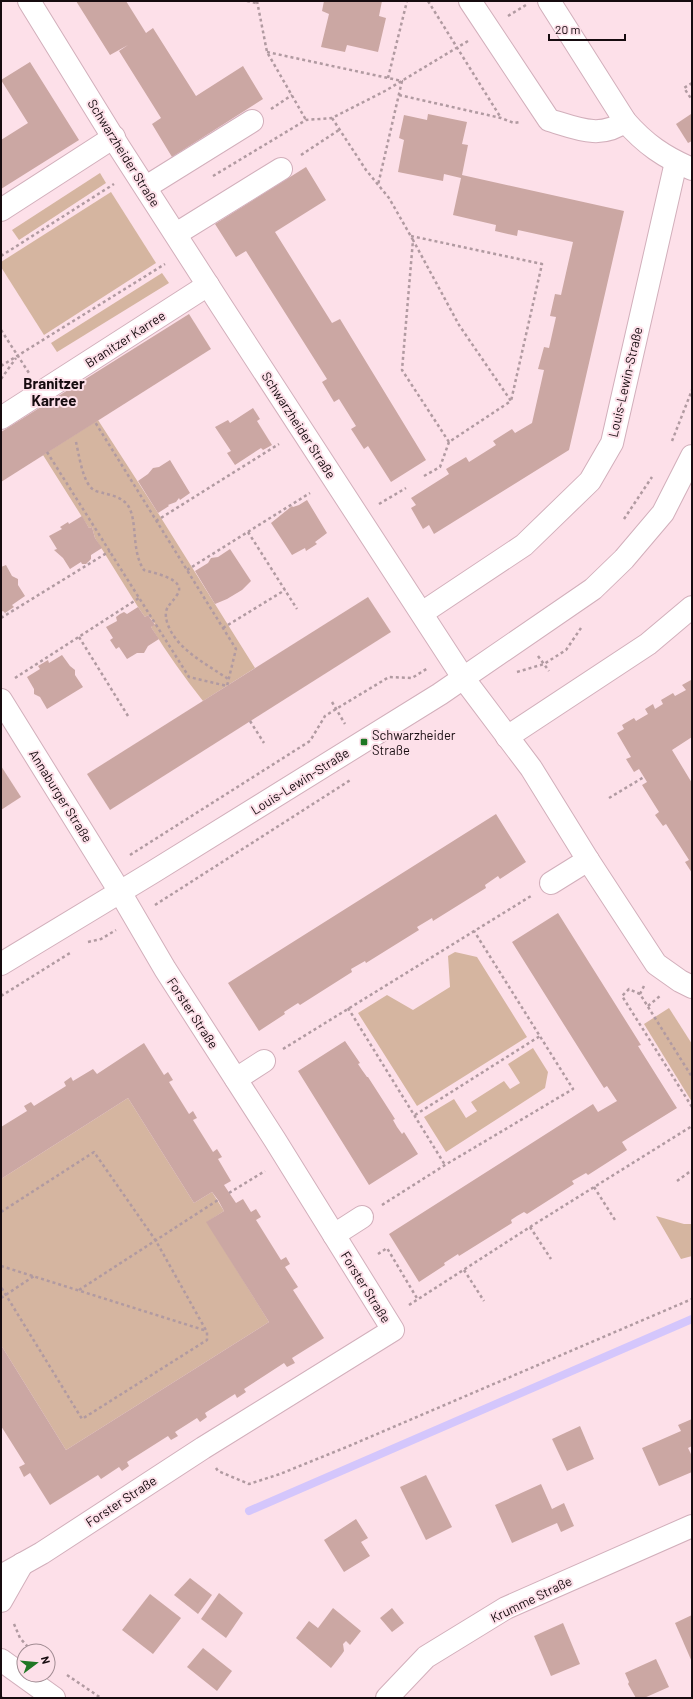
<svg xmlns="http://www.w3.org/2000/svg" width="693" height="1699" viewBox="0 0 693 1699" font-family="Barlow,sans-serif">
<rect width="100%" height="100%" fill="#fde0e9"/>
<g fill="#d5b5a0">
<polygon points="100,173 106,183 19,240 12,230"/>
<polygon points="111,192 156,263 44,335 1,267 1,262"/>
<polygon points="162,273 169,283 57,352 51,343"/>
<path d="M98 420 158 513 255 668 203 701C184 677 167 653 151 627L155 624 148 615 145 617 138 607 95 538 92 527 89 528 43 455Z"/>
<polygon points="455,952 477,957 527,1037 417,1106 358,1013 387,995 413,1010 450,987 448,956"/>
<polygon points="669,1008 692,1044 692,1102 644,1024"/>
<polygon points="533,1048 548,1072 545,1088 446,1152 424,1117 454,1099 466,1118 477,1111 471,1102 504,1081 510,1089 520,1083 508,1064"/>
<polygon points="128,1098 194,1203 212,1192 224,1211 207,1222 269,1322 66,1450 1,1345 1,1179"/>
<polygon points="656,1216 684,1224 692,1224 692,1256 681,1259"/>
</g>
<g fill="none" stroke-linecap="round" stroke-linejoin="round">
<polyline stroke="#d4c6fc" stroke-width="8" points="249,1511 692,1319"/>
</g>
<g fill="#cba7a3">
<polygon points="76,1 126,1 146,33 153,28 196,96 243,66 263,99 172,157 152,124 161,118 119,51 128,45 110,55"/>
<polygon points="324,1 382,1 379,16 386,18 378,52 347,45 345,52 321,47 329,14 322,11"/>
<polygon points="30,62 79,140 1,189 1,140 28,123 1,80"/>
<polygon points="428,114 467,122 462,144 468,145 462,175 624,211 569,450 434,534 429,525 423,529 411,508 416,505 411,498 449,474 446,469 466,457 469,462 496,445 493,441 512,429 515,433 532,423 544,370 538,369 544,347 549,348 556,317 550,316 555,294 561,295 573,242 518,230 517,236 495,231 496,225 453,215 461,178 444,174 443,181 398,172 404,140 399,138 404,115 427,120"/>
<polygon points="691,114 692,141 688,143 676,124"/>
<polygon points="306,167 326,200 275,232 332,323 340,319 426,460 391,482 368,446 364,449 351,429 356,426 339,399 334,402 322,382 327,379 246,251 236,257 215,224"/>
<polygon points="189,314 211,349 1,482 1,432"/>
<polygon points="253,408 260,419 257,421 272,445 263,450 261,448 235,465 227,453 231,451 215,427 228,420 230,423"/>
<polygon points="170,460 190,493 180,500 179,498 176,502 168,505 169,506 158,513 138,481 148,474 153,468 159,467"/>
<polygon points="307,500 327,533 315,542 317,544 306,551 305,548 292,555 271,523 292,506 293,507 299,505"/>
<polygon points="82,516 89,528 92,527 95,538 102,548 91,555 91,559 86,564 82,564 81,562 70,569 63,558 54,550 57,549 49,536 62,529 60,527 68,522 69,524"/>
<polygon points="230,549 251,581 242,590 227,599 215,604 195,571 208,563 211,558 218,557"/>
<polygon points="6,565 12,576 18,579 18,585 25,596 12,605 14,607 5,613 3,611 1,612 1,567"/>
<polygon points="368,597 391,632 110,810 87,774"/>
<polygon points="138,607 145,617 148,615 155,625 151,627 159,639 148,646 144,653 137,653 127,659 119,647 116,649 110,640 113,638 106,627 117,621 116,617 120,614 124,612 127,614"/>
<polygon points="62,655 70,666 75,670 75,675 83,687 47,709 40,697 34,694 34,689 27,677 40,669 38,666 48,660 49,663"/>
<polygon points="691,680 692,682 692,737 672,750 692,783 692,873 685,862 689,860 666,824 663,826 655,815 659,812 642,785 647,782 639,769 634,772 626,759 631,757 617,733 624,729 622,725 634,718 636,721 648,714 645,709 653,704 655,709 663,704 661,700 673,693 675,696 686,690 682,685"/>
<polygon points="1,766 21,797 1,810"/>
<polygon points="496,814 526,862 500,879 498,876 485,885 486,888 433,921 432,918 417,927 419,930 366,963 365,961 351,969 352,972 300,1005 298,1003 284,1012 285,1014 259,1031 228,983"/>
<polygon points="558,913 641,1045 638,1046 677,1108 622,1142 627,1150 588,1175 586,1173 572,1181 574,1184 527,1214 524,1212 517,1216 511,1220 512,1223 459,1256 458,1254 444,1263 445,1265 419,1282 389,1234 593,1104 598,1112 617,1101 607,1086 604,1088 595,1074 512,942"/>
<polygon points="345,1041 360,1063 358,1064 362,1070 367,1077 368,1077 395,1119 393,1120 397,1127 402,1134 404,1132 418,1154 369,1185 298,1071"/>
<polygon points="144,1043 164,1075 168,1072 173,1080 169,1082 189,1114 193,1111 197,1118 193,1120 213,1152 217,1149 222,1157 218,1159 231,1181 224,1185 236,1203 243,1199 251,1212 256,1209 261,1217 256,1220 281,1260 286,1257 290,1264 285,1267 298,1287 293,1290 324,1338 292,1358 295,1363 287,1367 284,1363 244,1389 246,1392 237,1398 235,1394 205,1413 207,1417 200,1422 197,1418 175,1432 178,1436 171,1440 168,1436 127,1462 129,1466 122,1471 119,1467 101,1479 98,1475 50,1505 30,1473 24,1477 19,1467 25,1464 1,1426 1,1345 66,1450 269,1322 206,1222 224,1211 218,1200 212,1192 194,1203 128,1098 1,1179 1,1127 27,1111 24,1106 31,1102 34,1106 66,1086 64,1082 71,1077 73,1081 93,1069 97,1074"/>
<polygon points="692,1419 692,1446 688,1448 692,1456 692,1472 659,1486 642,1448 681,1431 678,1425"/>
<polygon points="580,1426 594,1459 567,1471 552,1439"/>
<polygon points="426,1475 452,1527 426,1540 400,1487"/>
<polygon points="541,1484 552,1509 564,1503 574,1526 561,1532 557,1523 512,1543 495,1505"/>
<polygon points="356,1519 368,1538 361,1542 370,1556 344,1572 324,1540"/>
<polygon points="190,1578 212,1595 198,1614 174,1595"/>
<polygon points="219,1593 243,1613 226,1638 201,1619"/>
<polygon points="150,1594 181,1618 153,1654 122,1630"/>
<polygon points="333,1608 361,1631 350,1645 346,1641 343,1644 344,1651 342,1654 331,1668 296,1638 309,1621 318,1628"/>
<polygon points="392,1608 404,1623 392,1632 380,1618"/>
<polygon points="692,1615 692,1662 675,1623"/>
<polygon points="563,1623 580,1664 551,1676 534,1636"/>
<polygon points="203,1648 232,1671 217,1691 187,1667"/>
<polygon points="656,1659 669,1687 644,1698 636,1698 628,1684 629,1682 625,1673"/>
</g>
<g fill="none" stroke-linecap="round" stroke-linejoin="round">
<g stroke="#d2afbb" stroke-width="24">
<g id="minor">
<polyline points="29,1 119,147 222,307 464,679 531,768 588,860 656,964 680,981 692,987"/>
<path d="M470 1 549 120C576 128 601 140 625 121"/>
<path d="M549 1 625 121C645 144 664 157 692 169"/>
<polyline points="146,187 252,121"/>
<polyline points="1,210 114,137"/>
<polyline points="176,234 281,169"/>
<polyline points="1,418 208,285"/>
<polyline points="422,613 524,545 590,481 612,443 676,162"/>
<polyline points="1,700 120,892 165,969 275,1140 393,1330 203,1448 42,1553 1,1576"/>
<polyline points="507,737 648,644 692,607"/>
<polyline points="551,883 588,860"/>
<polyline points="1,964 153,872 440,694 593,589 624,559 663,513 692,456"/>
<polyline points="236,1079 264,1061"/>
<polyline points="334,1235 362,1217"/>
<polyline points="1,1601 22,1564"/>
<polyline points="1,1660 54,1698"/>
<polyline points="387,1698 426,1657 506,1608 692,1526"/>
</g>
</g>
<g stroke="#b19aa1" stroke-width="2.5" stroke-dasharray="3 3" stroke-linecap="butt">
<polyline points="247,1 256,3"/>
<polyline points="257,1 267,52 306,120"/>
<polyline points="428,1 501,118"/>
<polyline points="508,16 526,5"/>
<polyline points="267,52 402,81 378,185"/>
<polyline points="388,78 407,1"/>
<polyline points="692,83 684,88 692,100"/>
<polyline points="399,95 501,118 514,123 521,122"/>
<polyline points="271,109 292,95"/>
<polyline points="332,118 366,170 389,198 413,240 402,370 449,442 511,401 459,325 413,240"/>
<polyline points="301,155 339,130"/>
<polyline points="213,176 306,120 332,118 385,91 468,41"/>
<polyline points="411,236 542,264 511,401"/>
<polyline points="1,256 114,184"/>
<polyline points="1,330 29,373"/>
<polyline points="1,366 165,264"/>
<polyline points="1,379 16,358"/>
<polyline points="672,441 692,390"/>
<path d="M76 442C79 455 83 484 94 490 97 492 101 492 103 493 111 495 120 497 126 503 139 517 130 550 144 570 153 573 188 579 177 595 170 606 163 607 167 622 175 649 207 664 228 679"/>
<polyline points="47,452 189,677 227,686 236,649 95,422"/>
<polyline points="424,476 440,467 449,442"/>
<polyline points="379,504 406,488"/>
<polyline points="624,519 652,477"/>
<polyline points="156,521 279,444"/>
<polyline points="248,532 297,609"/>
<polyline points="187,570 310,493"/>
<polyline points="1,618 110,551"/>
<polyline points="223,628 285,590"/>
<polyline points="79,637 128,716"/>
<polyline points="538,656 549,671"/>
<polyline points="517,672 544,664 566,650 581,628"/>
<polyline points="15,678 139,598"/>
<polyline points="332,702 345,724"/>
<polyline points="250,721 264,743"/>
<polyline points="609,798 644,777"/>
<polyline points="130,855 310,741 325,716 336,709 389,677 412,678 428,668"/>
<polyline points="155,905 352,779"/>
<polyline points="88,942 101,939 116,930"/>
<polyline points="644,986 640,994 692,1077"/>
<polyline points="640,994 629,989 622,996 692,1107"/>
<polyline points="1,996 70,953"/>
<polyline points="648,1006 660,996"/>
<polyline points="348,1008 445,1165"/>
<polyline points="283,1049 531,896"/>
<polyline points="415,1115 540,1036"/>
<polyline points="677,1181 692,1170"/>
<polyline points="594,1187 615,1220"/>
<polyline points="229,1193 265,1171"/>
<polyline points="382,1205 445,1165 573,1089 474,931"/>
<polyline points="1,1212 94,1152 156,1241 207,1332 207,1340 82,1419 1,1287"/>
<polyline points="530,1227 551,1259"/>
<polyline points="378,1254 387,1248 418,1300"/>
<polyline points="1,1266 207,1331"/>
<polyline points="464,1270 484,1301"/>
<polyline points="79,1290 218,1200"/>
<polyline points="1,1298 34,1276"/>
<polyline points="409,1305 530,1227 692,1126"/>
<polyline points="216,1468 218,1471 249,1484 280,1474 349,1446 692,1299"/>
<polyline points="14,1624 20,1638 28,1647"/>
<polyline points="67,1675 101,1698"/>
<polyline points="1,1697 3,1698"/>
</g>
<use href="#minor" stroke="#fff" stroke-width="22"/>
</g>
<rect fill="#1f7724" stroke="#fde0e9" stroke-width="1.5" x="360" y="738" width="8" height="8" rx="2"/>
<g text-anchor="middle" stroke-width="4" stroke-linejoin="round" paint-order="stroke">
<g font-size="13" fill="#160b0f" stroke="#fde0e9">
<text transform="translate(124 153) rotate(58)" y="5">Schwarzheider Straße</text>
<text transform="translate(125 339) rotate(-33)" y="5">Branitzer Karree</text>
<text transform="translate(625 382) rotate(-77)" y="5">Louis-Lewin-Straße</text>
<text transform="translate(299 425) rotate(57)" y="5">Schwarzheider Straße</text>
<text transform="translate(300 781) rotate(-32)" y="5">Louis-Lewin-Straße</text>
<text transform="translate(61 796) rotate(58)" y="5">Annaburger Straße</text>
<text transform="translate(193 1013) rotate(57)" y="5">Forster Straße</text>
<text transform="translate(366 1287) rotate(58)" y="5">Forster Straße</text>
<text transform="translate(121 1501) rotate(-33)" y="5">Forster Straße</text>
<text transform="translate(531 1599) rotate(-26)" y="5">Krumme Straße</text>
</g>
<g font-size="13" fill="#160b0f" stroke="#fde0e9" text-anchor="start">
<text x="372" y="740">Schwarzheider<tspan x="372" dy="15">Straße</tspan></text>
</g>
<g font-size="15" font-weight="bold" fill="#160b0f" stroke="#fde0e9">
<text x="54" y="389">Branitzer<tspan x="54" dy="17">Karree</tspan></text>
</g>
</g>
<rect width="693" height="1699" fill="none" stroke="#160b0f" stroke-width="4"/>
<g transform="translate(36 1663) rotate(74)"><circle r="19" fill="#fde0e9" stroke="#a18b92"/>
<path d="M0-3L7 15L0 10L-7 15Z" fill="#1f7724"/>
<text y="-6" font-size="11" font-weight="bold" text-anchor="middle" fill="#160b0f">N</text>
</g>
<path d="M549 34v6h76v-6" fill="none" stroke="#160b0f" stroke-width="2"/>
<text x="555" y="34" font-size="12" fill="#160b0f" stroke="#fde0e9" stroke-width="3" paint-order="stroke">20 m</text>
</svg>
